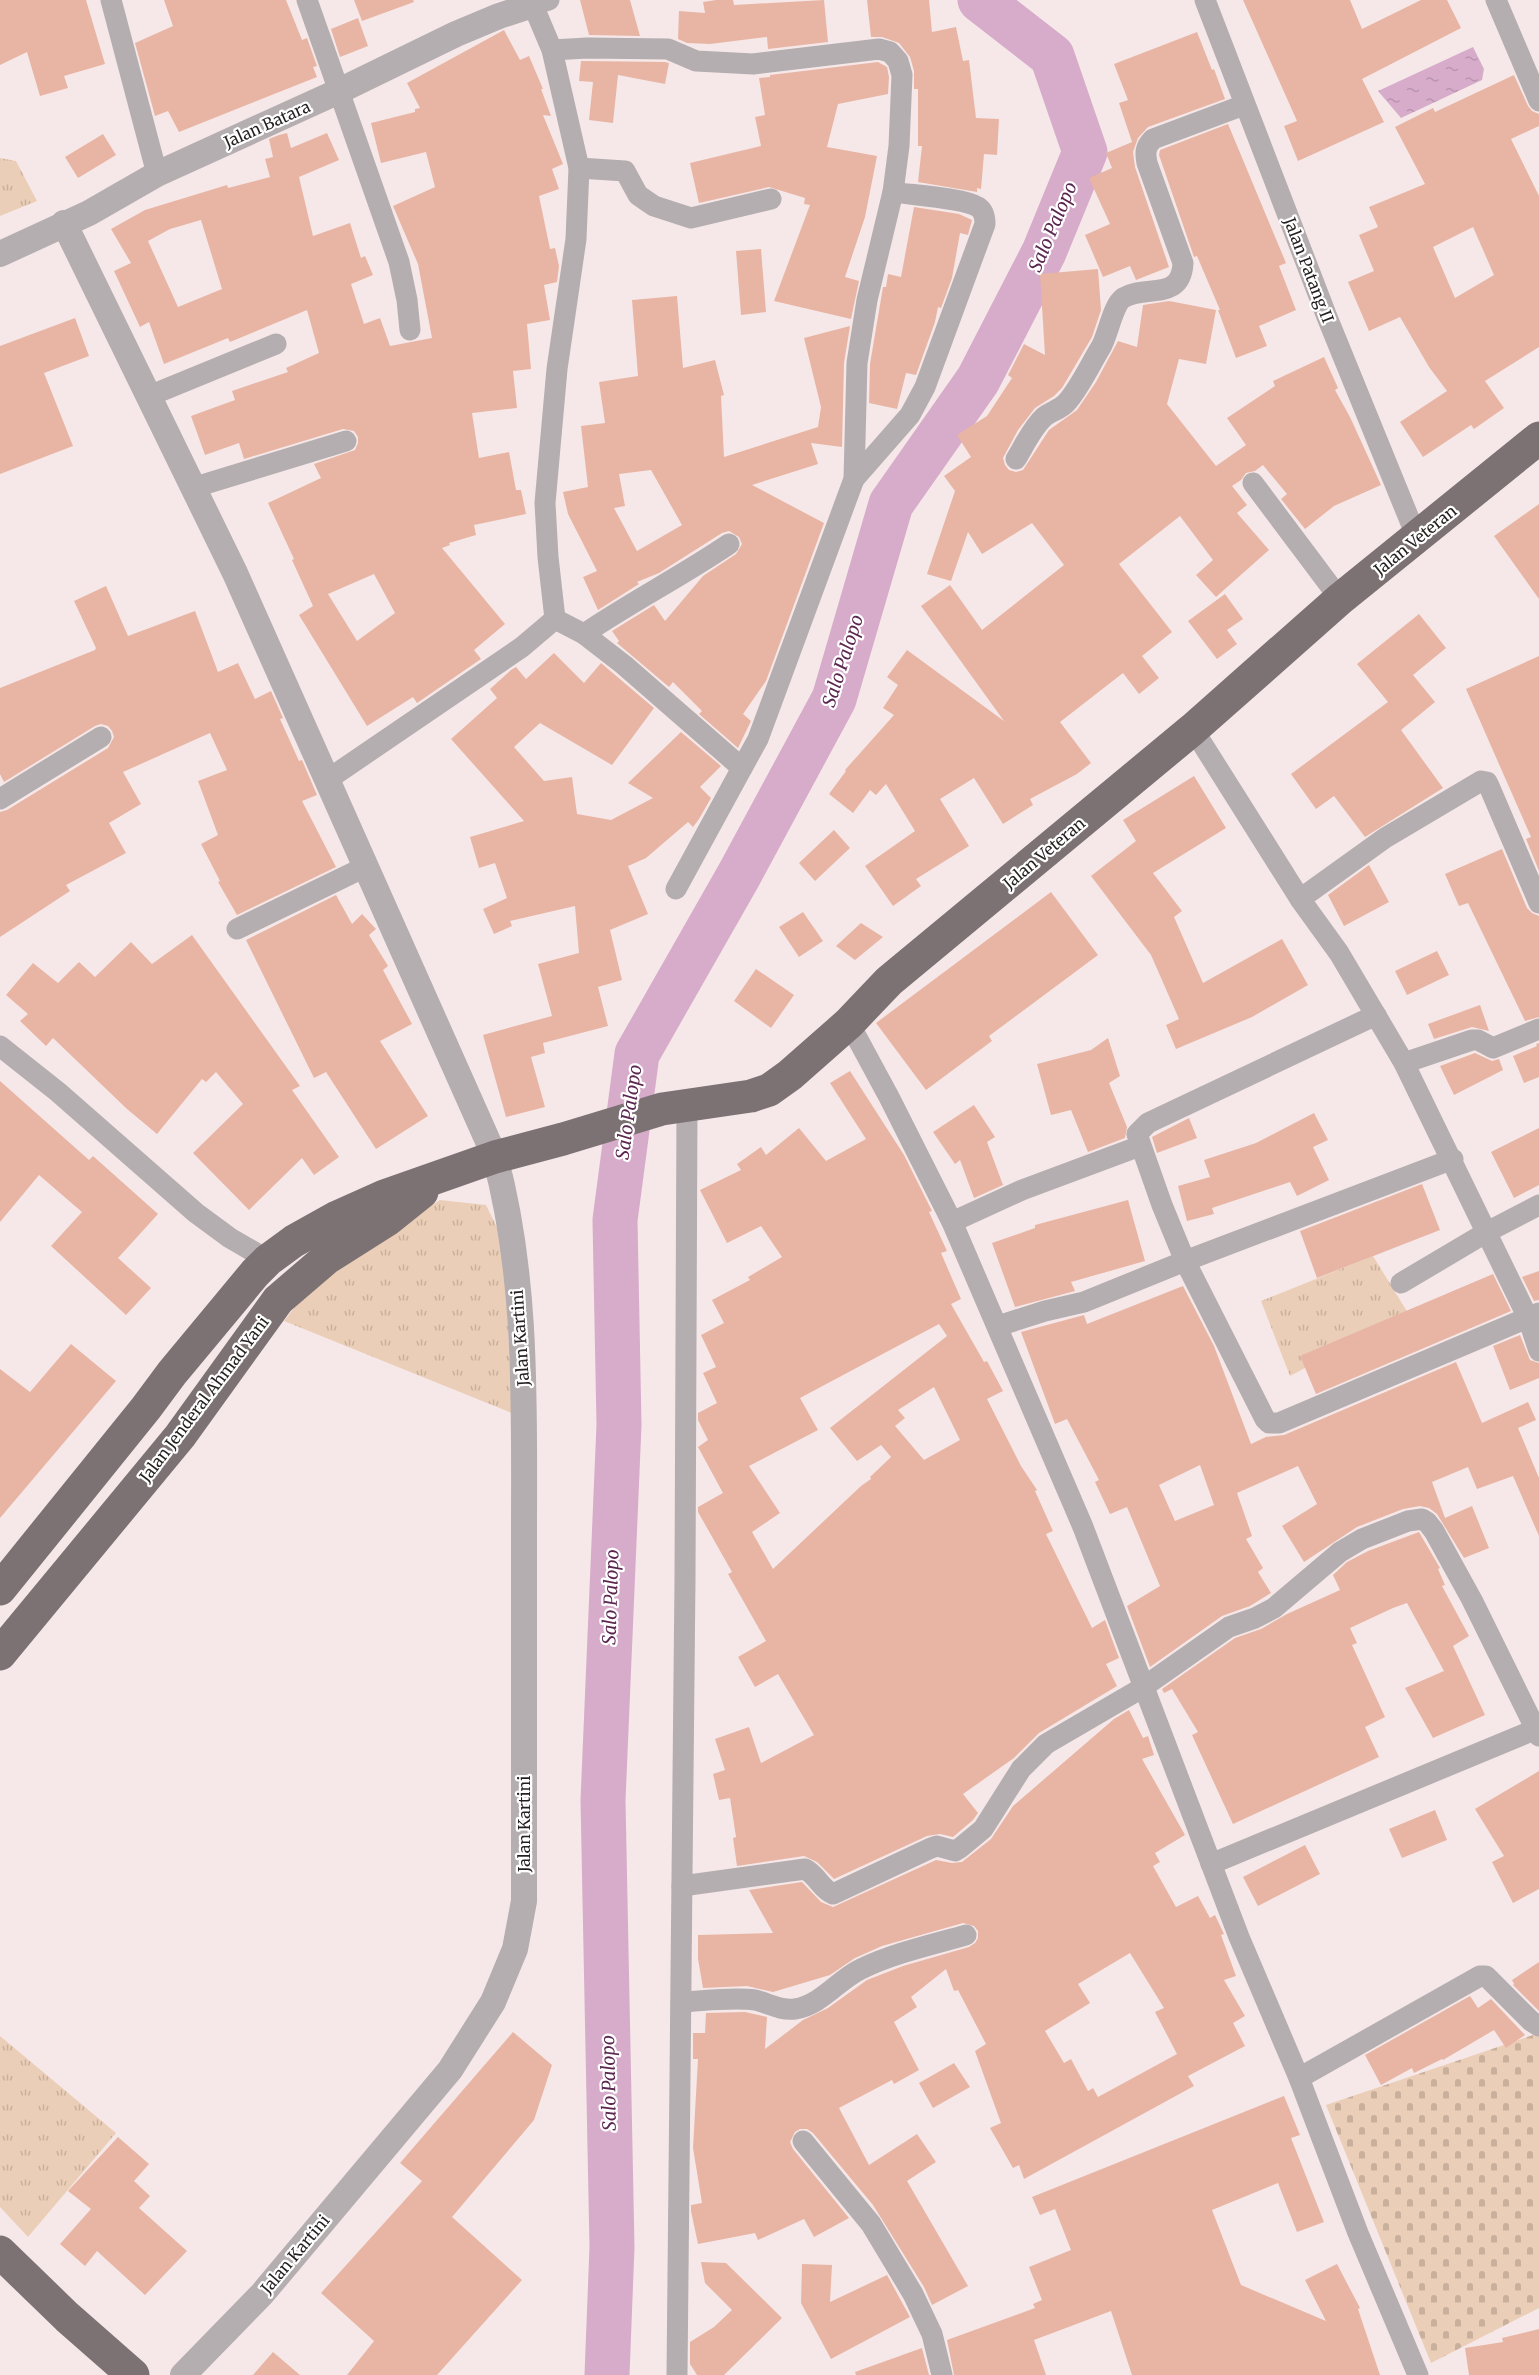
<svg xmlns="http://www.w3.org/2000/svg" width="1539" height="2375" viewBox="0 0 1539 2375" font-family="Merriweather,serif">
<defs>
<pattern id="cemetery-stones" width="16" height="16" patternUnits="userSpaceOnUse" patternTransform="scale(1.5)"><rect width="16" height="16" fill="#ebceb7"/><path d="M2 7V4a2 2 0 0 1 4 0v3zM10 15v-3a2 2 0 0 1 4 0v3z" fill="#c9b09d"/></pattern>
<pattern id="park-tufts" width="24" height="20" patternUnits="userSpaceOnUse" patternTransform="scale(1.5)"><rect width="24" height="20" fill="#ebceb7"/><path d="M3 7l-1-3M5 7V3M7 7l1-3M15 17l-1-3M17 17v-4M19 17l1-3" fill="none" stroke="#c9b09d"/></pattern>
<pattern id="water-ripples" width="26" height="14" patternUnits="userSpaceOnUse" patternTransform="scale(1.5)"><rect width="26" height="14" fill="#d7accb"/><path d="M2 4q2-2 4 0t4 0M15 11q2-2 4 0t4 0" fill="none" stroke="#b894ae"/></pattern>
</defs>
<rect width="100%" height="100%" fill="#f6e8e8"/>
<polygon fill="url(#cemetery-stones)" points="1536,2034 1539,2035 1539,2308 1431,2363 1326,2105"/>
<g fill="url(#park-tufts)">
<polygon points="0,158 16,161 37,201 0,216"/>
<polygon points="440,1200 486,1205 504,1242 512,1413 284,1321 314,1282"/>
<polygon points="1373,1256 1408,1313 1290,1376 1261,1301"/>
<polygon points="0,2036 116,2133 28,2237 0,2207"/>
</g>
<polygon fill="url(#water-ripples)" points="1473,47 1484,69 1482,80 1401,118 1378,91"/>
<g fill="none" stroke-linecap="round" stroke-linejoin="round">
<polyline stroke="#d7accb" stroke-width="45" points="607,2375 612,2247 603,1800 619,1425 615,1220 637,1054 739,875 834,699 891,504 978,380 1044,252 1085,152 1052,56 980,0"/>
</g>
<g fill="#e8b5a4" fill-rule="evenodd">
<polygon points="0,0 86,0 105,64 64,76 68,88 40,96 27,52 0,65"/>
<polygon points="164,0 286,0 302,40 307,38 317,66 313,67 317,77 179,132 168,111 155,116 135,43 173,26"/>
<polygon points="354,0 413,0 414,2 362,21"/>
<polygon points="580,0 630,0 640,36 589,35"/>
<polygon points="716,0 733,0 734,5 824,0 828,42 768,49 767,37 710,44 687,43 678,39 679,11 705,13 703,2"/>
<polygon points="867,0 929,0 932,32 956,27 963,61 969,60 976,118 999,119 997,155 984,154 981,189 977,188 977,192 918,182 922,146 918,146 918,89 914,89 914,71 910,57 899,43 882,37 871,37"/>
<polygon points="1243,0 1350,0 1362,29 1421,0 1447,0 1461,28 1362,79 1384,122 1298,161 1284,126 1297,121"/>
<polygon points="358,18 368,46 340,57 331,29"/>
<path d="M504 30 520 60 529 56 543 89H541L551 116 543 115 563 164 552 169 559 189 539 196 550 249 555 248 559 266 557 282 544 285 550 320 527 324 531 369 513 371 517 408 472 413 479 458 509 452 516 490H521L526 514 474 525 476 535 449 543 450 545 442 548 505 624 474 650 481 659 417 703 413 697 367 726 299 615 313 606 292 560 294 559 268 503 321 478 314 464 355 450 358 443V437L354 431 343 429 244 459 239 443 205 455 191 416 235 400 232 391 288 372 286 368 319 353 307 310 230 342 228 338 164 364 149 322 140 327 114 271 131 263 111 229 145 210 227 185 228 188 270 177 265 159 273 157 269 139 279 135 287 133 291 148 327 133 339 160 299 177 313 236 350 223 361 258 365 256 373 275 351 284 364 324 380 318 390 346 432 338 418 264 393 206 435 187 426 152 381 163 371 123 415 112V109L420 108 407 83ZM201 220 222 289 178 307 148 241 170 229ZM374 574 395 613 357 641 328 594Z"/>
<polygon points="1197,32 1212,70 1214,69 1225,99 1148,127 1138,138 1133,152 1135,167 1169,267 1136,280 1130,266 1103,277 1085,235 1110,224 1089,178 1112,168 1106,153 1132,142 1119,103 1128,100 1114,64"/>
<polygon points="581,61 665,62 669,63 665,84 618,75 613,123 589,120 593,82 579,81"/>
<polygon points="878,62 887,67 889,77 888,94 838,104 827,147 877,156 865,217 845,277 859,281 851,319 774,301 810,205 804,204 805,198 769,187 699,203 690,163 761,146 755,117 765,115 759,78 770,77 770,75"/>
<path d="M1514 75 1528 106 1532 111 1539 114V126L1511 139 1539 196V347L1485 381 1504 408 1474 429 1471 425 1423 457 1400 422 1447 391 1429 367 1400 317 1369 331 1348 282 1374 271 1359 235 1378 227 1369 207 1425 184 1395 127 1433 108 1435 112ZM1473 227 1494 275 1455 298 1433 247Z"/>
<polygon points="1228,124 1286,263 1279,266 1296,310 1259,326 1267,346 1236,358 1218,310 1220,310 1197,256 1194,257 1159,155 1160,150"/>
<polygon points="103,134 116,155 78,178 65,157"/>
<polygon points="914,207 959,214 972,220 968,235 960,233 952,278 941,308 938,307 935,322 916,375 906,373 897,409 869,403 870,364 883,287 886,287 888,274 901,277"/>
<polygon points="761,249 766,312 741,315 736,251"/>
<polygon points="1098,269 1101,310 1092,337 1062,388 1054,396 1035,408 1018,430 1003,458 1005,465 1009,470 1016,472 1023,470 1049,430 1077,410 1096,382 1118,341 1137,347 1143,305 1169,301 1216,310 1206,364 1179,359 1167,404 1216,466 1246,445 1227,418 1275,386 1273,381 1324,357 1338,388 1335,390 1350,417 1381,485 1334,506 1305,529 1281,499 1287,494 1263,465 1255,471 1246,473 1241,480 1232,486 1247,505 1237,513 1269,550 1216,597 1196,575 1213,560 1180,516 1119,564 1172,632 1142,656 1159,678 1139,694 1123,673 1060,722 1091,763 1077,774 1030,799 1033,805 1003,824 974,778 940,799 969,846 916,879 921,886 893,906 865,866 915,831 886,784 876,795 870,790 853,813 829,794 846,771 845,770 894,715 883,708 898,685 887,677 907,650 1004,721 921,606 950,585 982,630 1064,565 1032,523 982,554 968,532 951,581 927,574 955,491 944,476 971,457 957,435 987,416 1012,378 1008,375 1024,344 1045,355 1040,274"/>
<path d="M677 296 683 368 715 360 724 395 721 396 724 457 818 427 821 407 804 338 850 326 844 363 842 447 811 443 818 464 752 485 824 523 766 681 743 714 751 721 738 748 699 714 702 711 673 682 669 687 617 643 619 641 612 631 654 605 665 621 703 576 736 554 742 544 739 537 729 531 722 533 659 573 637 582 639 584 598 610 583 577 597 571 568 514 563 492 588 487 581 426 605 423 599 382 638 376 632 300ZM651 470 682 525 637 551 614 508 625 506 619 474Z"/>
<polygon points="75,318 89,356 44,373 73,446 0,474 0,346"/>
<polygon points="1539,504 1539,599 1494,536"/>
<polygon points="106,586 128,636 195,611 218,672 238,663 255,699 271,691 283,718 280,719 299,761 302,760 317,795 302,801 336,867 237,915 218,882 220,881 201,844 218,835 198,781 227,770 210,733 123,772 141,804 109,823 126,853 66,885 70,891 0,937 0,812 7,810 108,748 114,737 112,731 108,726 101,724 95,726 4,782 0,774 0,688 95,650 96,648 74,601"/>
<polygon points="1225,594 1243,619 1227,630 1237,644 1217,659 1188,621"/>
<polygon points="1419,614 1446,648 1413,675 1435,702 1401,730 1443,788 1365,837 1334,796 1316,809 1291,774 1388,702 1357,664"/>
<polygon points="554,653 584,683 601,663 654,708 612,765 540,723 514,747 544,781 572,777 577,814 611,820 653,798 628,783 681,732 721,766 700,787 711,798 699,819 693,827 688,822 646,858 628,866 648,914 610,930 622,980 598,987 608,1026 543,1043 545,1053 531,1057 545,1107 506,1117 483,1035 552,1016 538,964 579,953 575,906 510,921 512,926 494,934 483,909 507,898 495,863 479,868 470,837 524,821 451,739 497,698 490,689 511,670 516,667 526,679"/>
<polygon points="1539,656 1539,871 1526,839 1531,837 1466,689"/>
<polygon points="1194,776 1226,828 1153,873 1182,911 1174,917 1203,983 1282,939 1308,985 1252,1017 1176,1049 1166,1025 1179,1019 1151,955 1091,876 1136,841 1123,820"/>
<polygon points="834,830 850,848 815,881 799,863"/>
<polygon points="1502,849 1527,908 1532,913 1539,916 1539,1017 1525,1021 1468,903 1459,906 1445,874"/>
<polygon points="1369,865 1389,902 1344,926 1328,895"/>
<polygon points="1051,892 1098,955 989,1036 992,1041 926,1090 876,1023"/>
<polygon points="336,895 352,924 362,914 376,929 369,935 388,966 383,970 412,1024 380,1041 428,1116 376,1149 326,1072 314,1078 246,940"/>
<polygon points="803,912 823,941 799,957 779,927"/>
<polygon points="861,923 883,937 855,960 836,946"/>
<polygon points="192,935 300,1086 292,1090 339,1157 314,1175 302,1158 249,1210 193,1153 243,1104 216,1072 206,1082 202,1079 157,1134 127,1109 53,1038 46,1046 20,1021 28,1014 6,995 33,963 58,983 79,962 95,977 131,942 152,964"/>
<polygon points="1437,951 1449,975 1407,995 1395,971"/>
<polygon points="756,969 794,995 771,1028 734,1001"/>
<polygon points="1480,1005 1489,1031 1472,1027 1434,1039 1428,1024"/>
<polygon points="1108,1038 1120,1076 1109,1083 1127,1127 1125,1138 1088,1152 1071,1110 1051,1115 1037,1064 1091,1050"/>
<polygon points="1539,1043 1539,1077 1524,1083 1513,1056 1537,1046 1536,1044"/>
<polygon points="1475,1053 1492,1061 1499,1059 1503,1070 1454,1095 1440,1066"/>
<path d="M850 1071 904 1155 932 1211 929 1212 947 1251 941 1253 961 1299 951 1304 984 1362 987 1361 1003 1391 987 1399 1021 1466 1037 1490 1035 1491 1053 1531 1046 1534 1092 1628 1105 1620 1119 1658 1106 1664 1117 1686 1039 1733 1014 1758 963 1794 978 1813 973 1820 953 1837 940 1834 927 1836 834 1879 817 1862 804 1856 737 1866 733 1838 736 1837 730 1798 719 1800 713 1774 725 1770 715 1739 749 1727 761 1763 814 1735 778 1674 755 1687 738 1657 766 1641 728 1574 732 1572 698 1512V1507L723 1493 698 1447 708 1440 698 1420V1413L717 1403 703 1373 716 1367 701 1335 724 1323 712 1300 750 1280 748 1277 782 1257 761 1226 727 1243 700 1190 741 1170 737 1164 761 1147 766 1155 799 1128 826 1161 866 1139 830 1083ZM939 1324 947 1336 830 1428 857 1461 881 1445 891 1457 870 1477 871 1479 861 1486 773 1569 752 1532 780 1513 749 1466 818 1430 800 1398ZM934 1387 960 1440 924 1460 895 1426 905 1418 898 1410Z"/>
<polygon points="0,1081 89,1160 93,1156 158,1214 118,1258 151,1288 126,1315 51,1246 82,1212 39,1175 0,1222"/>
<polygon points="974,1105 995,1137 987,1142 1003,1185 974,1198 960,1160 955,1164 933,1132"/>
<polygon points="1314,1113 1328,1140 1313,1147 1329,1180 1297,1196 1290,1182 1212,1208 1214,1214 1187,1221 1178,1186 1210,1177 1204,1160 1256,1143"/>
<polygon points="1189,1118 1197,1138 1157,1153 1152,1137"/>
<polygon points="1539,1128 1539,1185 1514,1198 1491,1152"/>
<polygon points="1422,1184 1440,1230 1317,1278 1300,1231"/>
<polygon points="1128,1200 1145,1261 1071,1282 1075,1291 1015,1307 992,1243 1035,1228 1035,1225"/>
<polygon points="1539,1271 1539,1300 1534,1301 1522,1277"/>
<polygon points="1493,1274 1511,1311 1316,1394 1300,1356"/>
<path d="M1183 1286 1214 1346 1251 1444 1266 1437 1284 1435 1456 1362 1482 1423 1528 1402 1536 1420 1518 1428 1539 1478V1536L1513 1476 1477 1489 1468 1467 1432 1482 1445 1518 1472 1506 1489 1548 1464 1558 1437 1514 1429 1508 1420 1506 1403 1509 1357 1527 1304 1562 1282 1526 1317 1504 1298 1466 1237 1493 1252 1536 1246 1539 1263 1568 1258 1572 1271 1593 1250 1606 1222 1616 1150 1667 1127 1606 1160 1586 1127 1507 1110 1514 1095 1482 1099 1480 1067 1419 1055 1424 1021 1332 1084 1315 1087 1324ZM1200 1465 1214 1505 1175 1521 1159 1485Z"/>
<polygon points="1520,1335 1530,1360 1539,1363 1539,1378 1510,1390 1493,1346"/>
<polygon points="71,1344 116,1381 0,1518 0,1369 30,1392"/>
<polygon points="1419,1532 1440,1568 1438,1569 1445,1585 1442,1586 1469,1636 1453,1646 1485,1715 1433,1738 1405,1688 1444,1671 1407,1603 1393,1608 1350,1628 1357,1643 1352,1645 1385,1717 1365,1727 1379,1757 1233,1824 1192,1735 1198,1732 1172,1689 1164,1693 1162,1689 1235,1638 1261,1629 1287,1614 1340,1590 1333,1575 1347,1562 1368,1551"/>
<path d="M1129 1710 1143 1738 1148 1736 1154 1755 1142 1759 1185 1835 1155 1853 1160 1862 1153 1866 1176 1907 1198 1896 1210 1918 1215 1915 1224 1934 1221 1935 1236 1976 1224 1980 1245 2016 1233 2023 1245 2046 1188 2076 1194 2086 1024 2179 1019 2165 1013 2168 990 2128 1001 2123 975 2051 986 2044 958 1990 954 1991 946 1969 911 1997 917 2007 894 2022 919 2070 894 2084 892 2080 839 2108 869 2165 917 2134 936 2162 907 2181 968 2286 932 2305 924 2287 873 2205 813 2133 807 2129H800L795 2132 790 2142 793 2149 849 2218 814 2237 804 2219 758 2240 755 2233 698 2244 691 2211V2205L702 2203 693 2148 698 2059H693V2033H705L706 2013 745 2012 767 2017 765 2049 803 2020 828 2008 867 1980 903 1966 969 1947 975 1943 978 1938V1931L974 1926 963 1923 882 1946 855 1958 830 1975 773 1992 747 1986 703 1988 698 1959V1935L773 1933 749 1890 802 1882 821 1902 833 1907 936 1860 952 1863 962 1862 991 1839 1013 1806 1114 1719ZM1130 1953 1164 2008 1155 2012 1177 2054 1098 2097 1093 2088 1088 2091 1071 2059 1064 2063 1045 2031 1090 2003 1078 1984Z"/>
<polygon points="1539,1771 1539,1889 1513,1903 1492,1862 1504,1856 1475,1809"/>
<polygon points="1435,1810 1447,1840 1402,1858 1389,1829"/>
<polygon points="1305,1845 1320,1874 1258,1906 1243,1877"/>
<polygon points="1539,1962 1539,2011 1513,1985 1514,1984 1512,1980"/>
<polygon points="1470,1996 1478,2008 1491,1999 1525,2035 1506,2048 1494,2030 1443,2060 1442,2059 1414,2073 1412,2068 1381,2085 1365,2055"/>
<polygon points="513,2032 552,2065 534,2120 452,2217 522,2280 437,2375 347,2375 374,2341 321,2293 422,2181 400,2163"/>
<polygon points="954,2063 970,2087 933,2108 919,2083"/>
<polygon points="1284,2096 1300,2135 1291,2138 1324,2222 1297,2232 1278,2183 1212,2210 1241,2285 1326,2321 1305,2280 1337,2264 1360,2308 1358,2309 1380,2375 1132,2375 1111,2311 1034,2340 1046,2375 954,2375 947,2340 1035,2308 1033,2304 1042,2300 1029,2267 1071,2250 1055,2209 1040,2215 1032,2197"/>
<polygon points="118,2137 149,2164 134,2181 150,2196 139,2208 187,2251 145,2295 97,2251 85,2266 60,2244 91,2209 68,2191"/>
<polygon points="701,2262 726,2263 782,2318 724,2375 697,2375 690,2364 690,2342 714,2327 732,2310 705,2283"/>
<polygon points="802,2264 832,2265 830,2302 887,2275 910,2317 831,2359 801,2303"/>
<polygon points="1539,2329 1539,2375 1469,2375 1465,2348 1503,2342 1502,2338"/>
<polygon points="922,2348 929,2375 856,2375 855,2372"/>
<polygon points="273,2352 300,2375 253,2375"/>
</g>
<g fill="none" stroke-linecap="round" stroke-linejoin="round">
<g stroke="#b4aeb0" stroke-width="21">
<polyline points="111,0 157,174"/>
<polyline points="307,0 399,262 407,300 410,330"/>
<polyline points="549,0 533,5 552,50 579,168 576,239 557,369 545,503 548,557 555,619"/>
<polyline points="1205,0 1327,317 1417,538"/>
<polyline points="1496,0 1539,101"/>
<polyline points="552,50 587,48 668,49 696,61 753,64 879,49 890,52 898,61 902,75 899,146 893,192 867,300 857,363 854,479 758,739 742,768 624,665 584,634 555,619"/>
<polyline points="579,168 625,171 638,195 654,206 691,218 771,199"/>
<polyline points="149,396 276,344"/>
<path d="M1016 459C1024 446 1032 428 1044 417 1051 411 1060 410 1067 402 1080 387 1090 365 1101 347 1108 335 1113 305 1123 298 1146 284 1181 302 1183 263L1147 163C1145 153 1145 147 1153 139L1244 105"/>
<path d="M854 479 910 415 925 387 985 224C985 217 984 211 978 207 964 198 912 195 893 192"/>
<polyline points="1253,483 1340,599"/>
<polyline points="192,488 346,441"/>
<path d="M584 634C631 602 682 576 729 544"/>
<polyline points="1193,729 1300,899 1339,953 1404,1063 1528,1318 1539,1351"/>
<polyline points="327,780 522,647 555,619"/>
<polyline points="0,799 101,737"/>
<polyline points="676,889 742,768"/>
<polyline points="1300,899 1385,838 1481,781 1487,782 1489,786 1539,903"/>
<polyline points="237,929 367,866"/>
<polyline points="1376,1015 1148,1123 1137,1134 1162,1205 1185,1261 1265,1419 1269,1423 1279,1423 1539,1313"/>
<polyline points="849,1023 889,1097 952,1222 1083,1527 1239,1937 1299,2078 1358,2233 1418,2375"/>
<polyline points="0,1046 58,1092 196,1213 230,1238 268,1260"/>
<polyline points="1404,1063 1472,1040 1478,1040 1493,1048 1539,1029"/>
<polyline points="952,1222 1022,1190 1140,1146"/>
<polyline points="1401,1283 1487,1232 1539,1205"/>
<polyline points="998,1326 1045,1311 1084,1302 1185,1261 1453,1159"/>
<polyline points="1211,1864 1539,1728"/>
<path d="M682 1886 805 1869C817 1875 821 1889 833 1894L931 1848 937 1846 955 1851 960 1848 983 1829 1021 1769 1046 1744 1142 1688 1229 1627 1255 1618 1274 1608 1340 1552 1362 1539 1408 1521 1422 1519 1427 1522 1434 1531 1472 1600 1539 1736"/>
<path d="M681 2002C704 2001 731 1997 755 2000 768 2003 780 2011 795 2009 821 2005 838 1980 861 1969 894 1953 931 1945 966 1935"/>
<polyline points="1299,2078 1480,1976 1486,1976 1531,2021 1539,2026"/>
<polyline points="803,2141 871,2224 913,2294 932,2334 942,2375"/>
<polyline points="677,2375 685,1579 687,1105"/>
</g>
<g stroke="#b4aeb0" stroke-width="26">
<path d="M64 223 235 573 495 1157C528 1279 524 1408 524 1533 524 1656 524 1778 524 1901L515 1949 493 2002 450 2070 262 2294 183 2375"/>
<polyline points="0,254 89,213 157,174 337,92 456,34 499,16 533,5 531,0"/>
</g>
<g stroke="#7c7274" stroke-width="33">
<polyline points="0,1589 146,1408 172,1373 255,1273 268,1260 294,1241 337,1217 384,1196 495,1157 563,1139 662,1109 751,1096 769,1090 790,1075 849,1023 889,981 1193,729 1340,599 1539,438"/>
<polyline points="0,1654 180,1436 278,1300 327,1258 387,1220 422,1192"/>
<polyline points="0,2252 67,2317 133,2375"/>
</g>
</g>
<g text-anchor="middle" stroke-width="4.5" stroke-linejoin="round" paint-order="stroke">
<g font-size="16" fill="#231f1f" stroke="#fff">
<text transform="translate(267 124) rotate(-24)" y="6">Jalan Batara</text>
<text transform="translate(1309 270) rotate(69)" y="6">Jalan Patang II</text>
<text transform="translate(1415 540) rotate(-39)" y="6">Jalan Veteran</text>
<text transform="translate(1044 853) rotate(-40)" y="6">Jalan Veteran</text>
<text transform="translate(520 1338) rotate(-94)" y="6">Jalan Kartini</text>
<text transform="translate(204 1399) rotate(-53)" y="6">Jalan Jenderal Ahmad Yani</text>
<text transform="translate(524 1824) rotate(-90)" y="6">Jalan Kartini</text>
<text transform="translate(295 2254) rotate(-50)" y="6">Jalan Kartini</text>
</g>
<g font-size="18" font-style="italic" fill="#5b2750" stroke="#fff">
<text transform="translate(1053 227) rotate(-67)" y="6">Salo Palopo</text>
<text transform="translate(843 661) rotate(-72)" y="6">Salo Palopo</text>
<text transform="translate(629 1112) rotate(-82)" y="6">Salo Palopo</text>
<text transform="translate(611 1597) rotate(-88)" y="6">Salo Palopo</text>
<text transform="translate(609 2083) rotate(-91)" y="6">Salo Palopo</text>
</g>
</g>
</svg>
